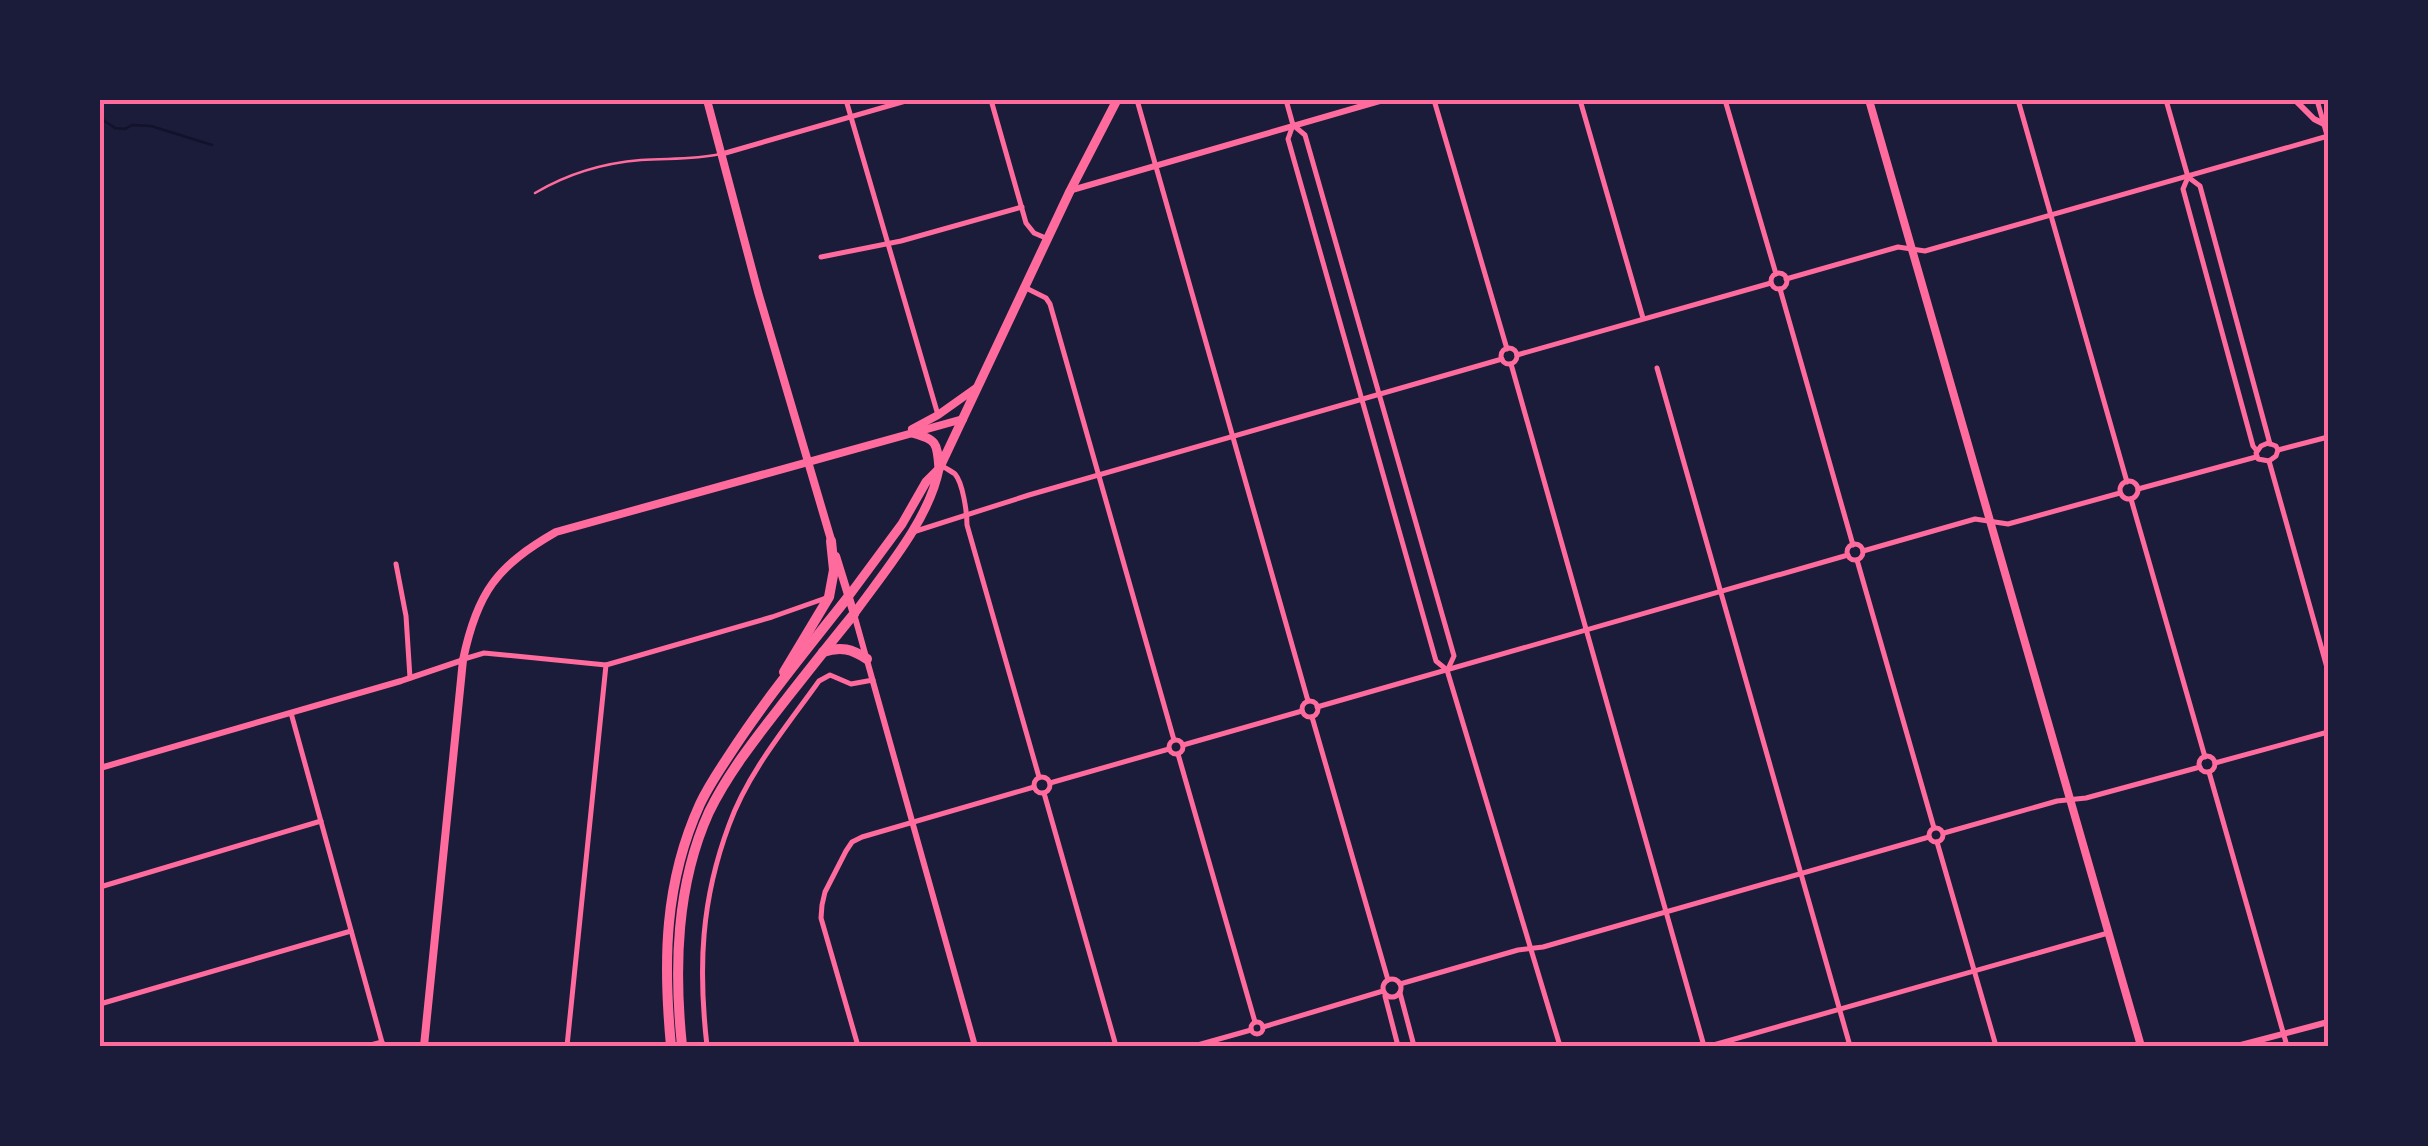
<svg xmlns="http://www.w3.org/2000/svg" width="2428" height="1146" viewBox="0 0 2428 1146" font-family="Rubik,sans-serif">
<rect width="100%" height="100%" fill="#1b1b3a"/>
<g fill="none" stroke-linecap="round" stroke-linejoin="round">
<polyline stroke="#12122b" stroke-width="2.5" points="100,118 115,128 125,129 132,125 151,126 212,145"/>
<path stroke="#ff6b9d" stroke-width="2.5" d="M535 193C567 174 604 163 641 160 668 158 694 160 720 154"/>
<g stroke="#ff6b9d" stroke-width="5">
<polyline points="846,100 938,415"/>
<polyline points="991,100 1026,223 1034,233 1048,239"/>
<polyline points="1137,100 1308,701"/>
<polyline points="1286,100 1293,125 1288,139 1436,661 1447,670 1560,1046"/>
<polyline points="1434,100 1507,349"/>
<polyline points="1580,100 1643,318"/>
<polyline points="1725,100 1776,274"/>
<polyline points="2018,100 2127,482"/>
<polyline points="2166,100 2188,177 2183,189 2253,446 2257,451"/>
<polyline points="2317,100 2327,135"/>
<polyline points="1293,125 1305,135 1454,656 1448,669"/>
<polyline points="722,154 909,100"/>
<polyline points="2188,177 2200,186 2270,444"/>
<polyline points="821,257 901,241 1022,207"/>
<circle cx="1779" cy="281" r="8"/>
<polyline points="1786,279 1898,247 1925,251 2328,136"/>
<polyline points="1026,288 1046,298 1050,304 1174,740"/>
<polyline points="1780,289 1853,545"/>
<circle cx="1509" cy="356" r="8"/>
<polyline points="1517,355 1771,283"/>
<polyline points="1511,364 1704,1046"/>
<polyline points="1657,368 1850,1046"/>
<polygon points="2268,443 2276,446 2278,450 2276,456 2269,461 2258,459 2256,453 2261,446"/>
<polyline points="2278,450 2328,437"/>
<polyline points="2269,461 2328,671"/>
<path d="M941 465C942 466 954 473 955 474 963 483 967 513 967 525L1039 777"/>
<circle cx="2129" cy="490" r="9"/>
<polyline points="2138,489 2256,457"/>
<polyline points="2131,499 2205,757"/>
<polyline points="913,532 1029,495 1502,359"/>
<circle cx="1855" cy="552" r="8"/>
<polyline points="1863,551 1975,519 2008,524 2120,493"/>
<polyline points="1857,560 1934,828"/>
<polyline points="396,564 406,616 410,678"/>
<polyline points="464,659 484,653 606,665 772,617 826,598"/>
<circle cx="1310" cy="709" r="8"/>
<polyline points="1317,707 1848,555"/>
<polyline points="291,713 383,1046"/>
<polyline points="1312,717 1388,980"/>
<circle cx="1176" cy="747" r="7"/>
<polyline points="1183,745 1302,711"/>
<polyline points="1178,754 1255,1022"/>
<circle cx="2207" cy="764" r="8"/>
<polyline points="2215,763 2328,732"/>
<polyline points="2209,772 2287,1046"/>
<circle cx="1042" cy="785" r="8"/>
<polyline points="1050,783 1169,749"/>
<polyline points="1044,793 1116,1046"/>
<circle cx="1936" cy="835" r="7"/>
<polyline points="1944,833 2057,801 2086,798 2200,767"/>
<polyline points="1937,842 1996,1046"/>
<polyline points="100,887 321,821"/>
<circle cx="1392" cy="988" r="9"/>
<polyline points="1400,984 1518,950 1543,947 1929,837"/>
<polyline points="1400,993 1414,1046"/>
<polyline points="1385,996 1398,1046"/>
<polyline points="100,1004 351,931"/>
<circle cx="1257" cy="1028" r="6"/>
<polyline points="1263,1027 1383,991"/>
<polyline points="367,1046 382,1042"/>
<polyline points="567,1046 606,665"/>
<path d="M707 1046C698 967 701 900 729 825 748 772 787 726 819 681L830 675 851 684 873 680"/>
<polyline points="858,1046 821,918 822,905 825,892 846,851 852,842 862,837 1034,787"/>
<polyline points="1194,1046 1251,1030"/>
<polyline points="1710,1046 2108,933"/>
</g>
<g stroke="#ff6b9d" stroke-width="6">
<polyline points="2295,100 2314,119 2328,126"/>
<polyline points="1072,190 1383,100"/>
<polyline points="854,614 975,1046"/>
<polyline points="100,768 401,681 463,660"/>
<polyline points="2237,1046 2328,1022"/>
</g>
<g stroke="#ff6b9d" stroke-width="8">
<polyline points="707,100 758,292 832,543"/>
<polyline points="1869,100 2141,1046"/>
<polyline points="912,429 938,415 976,388"/>
<polyline points="836,556 854,614"/>
<path d="M424 1046 463 660C477 592 497 566 556 532L963 419"/>
</g>
<g stroke="#ff6b9d" stroke-width="9">
<path d="M912 433C938 440 937 443 939 469"/>
<polyline points="848,597 902,524 926,482 937,471"/>
<path d="M854 614C884 572 929 520 939 469L1070 191 1117 100"/>
</g>
<g stroke="#ff6b9d" stroke-width="10">
<path d="M823 652C841 646 852 649 867 659"/>
<polyline points="784,672 829,597 834,570 831,541"/>
<path d="M671 1046C663 961 664 883 700 804 708 787 718 772 728 757 764 701 807 649 848 597"/>
<path d="M682 1046C674 968 676 885 709 812 729 771 759 734 787 698 809 670 831 642 854 614"/>
</g>
</g>
<rect width="2428" height="1146" fill="none" stroke="#1b1b3a" stroke-width="205"/>
<rect x="102" y="102" width="2224" height="942" fill="none" stroke="#ff6b9d" stroke-width="4"/>
</svg>
